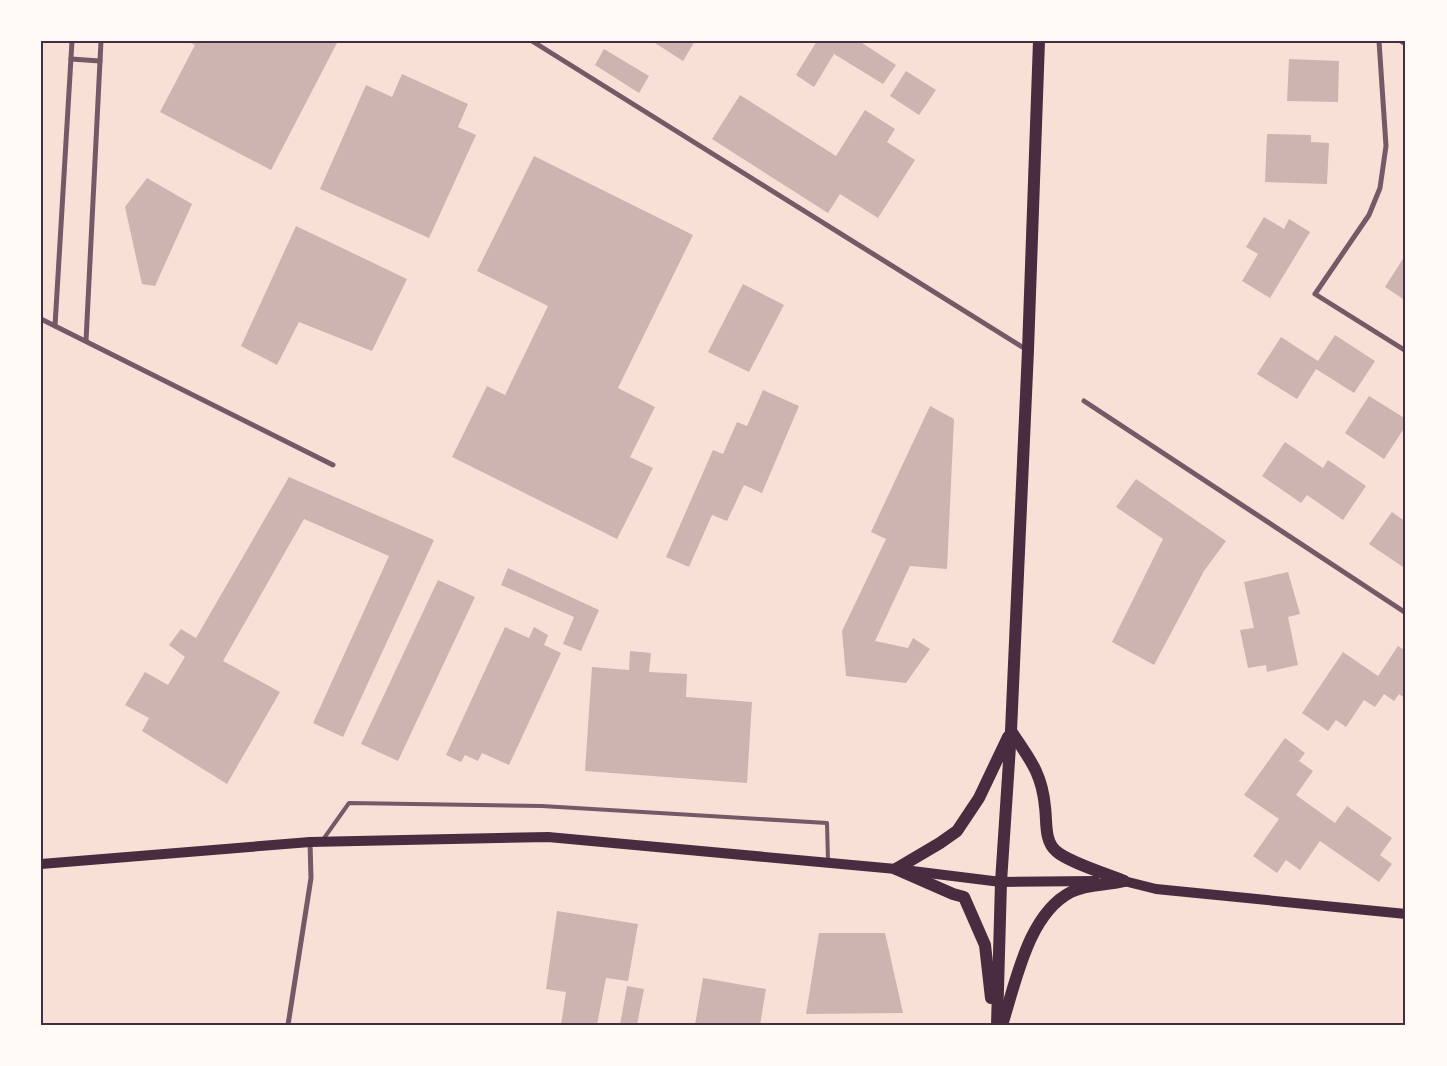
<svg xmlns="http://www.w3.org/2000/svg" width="1447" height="1066" viewBox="0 0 1447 1066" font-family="'Asap Condensed',sans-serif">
<rect width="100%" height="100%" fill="#f7e1d7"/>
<g fill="#ccb4b1">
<polygon points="187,41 338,41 271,170 160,112 195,45"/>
<polygon points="652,41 695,41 683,61"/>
<polygon points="817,41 859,41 896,65 883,84 834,54 814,87 796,75"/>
<polygon points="604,49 649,76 639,93 595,65"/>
<polygon points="1289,59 1339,61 1338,102 1287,101"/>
<polygon points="906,71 936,90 919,115 890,96"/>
<polygon points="402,74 468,104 458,127 476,135 429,238 320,189 366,85 392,97"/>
<polygon points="740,95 836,156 865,110 895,129 887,142 915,160 878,218 840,194 828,213 712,139"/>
<polygon points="1267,134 1311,135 1311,142 1329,143 1327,184 1265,182"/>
<polygon points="534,156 693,235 618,388 655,407 630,457 653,468 617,539 452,457 487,386 505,395 548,306 477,271"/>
<polygon points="147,178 192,204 155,286 142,284 125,207"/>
<polygon points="1264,217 1284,229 1289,219 1310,232 1270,298 1242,281 1258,254 1246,247"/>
<polygon points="296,226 407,279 372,351 299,322 277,365 241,346"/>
<polygon points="1406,254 1406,301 1385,287"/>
<polygon points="743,284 784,305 749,372 708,352"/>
<polygon points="1335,335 1375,361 1354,393 1316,369 1297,399 1257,374 1281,337 1318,361"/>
<polygon points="763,390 799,406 762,493 744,485 727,521 712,515 689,567 666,557 713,450 723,454 737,422 747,426"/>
<polygon points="1369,396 1406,419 1406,431 1403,430 1384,459 1345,433"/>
<polygon points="930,406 954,419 947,569 910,566 875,641 908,648 913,638 930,649 906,683 846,676 842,631 886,539 871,532"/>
<polygon points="1285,442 1323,468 1328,460 1366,486 1343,520 1307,495 1301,503 1262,476"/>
<polygon points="289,477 434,540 343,737 313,723 389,556 304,519 223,661 280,692 227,784 142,731 149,718 125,705 145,672 168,685 185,657 169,645 181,629 196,638"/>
<polygon points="1136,479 1226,541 1204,571 1154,665 1112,642 1163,539 1116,507"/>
<polygon points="1392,512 1406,522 1406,569 1369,544"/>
<polygon points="508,568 599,610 581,651 563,644 574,617 501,585"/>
<polygon points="1288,572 1300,614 1288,617 1298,665 1267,672 1266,665 1248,668 1240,630 1254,628 1244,582"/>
<polygon points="438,580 475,597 398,761 361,744"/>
<polygon points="505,627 529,638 534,627 548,635 544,645 561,653 509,765 482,753 478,761 465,755 461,762 446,755"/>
<polygon points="1398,646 1406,651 1406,699 1399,694 1394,701 1384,694 1375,707 1364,700 1346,727 1336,720 1328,731 1302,713 1343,652 1378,676"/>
<polygon points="630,651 651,653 649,672 687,674 686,697 752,702 747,783 585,771 592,667 629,670"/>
<polygon points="1285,738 1305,753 1299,761 1313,771 1296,795 1335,823 1347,806 1392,838 1380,855 1392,864 1379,882 1320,841 1300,870 1286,860 1277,873 1253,856 1279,819 1244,795"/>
<polygon points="557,911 638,924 628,981 606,978 597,1025 561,1025 566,992 546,989"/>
<polygon points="819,933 885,933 903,1013 806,1014"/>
<polygon points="703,978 766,989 760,1025 695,1025"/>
<polygon points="627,986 644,989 637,1025 620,1025"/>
</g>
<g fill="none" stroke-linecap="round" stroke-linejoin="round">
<polyline stroke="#755966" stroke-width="4" points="322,841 349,803 542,806 827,823 828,861"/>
<g stroke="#755966" stroke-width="5">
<polyline points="532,41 1027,350"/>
<polyline points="1379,41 1386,146 1380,188 1369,215 1315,294 1406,351"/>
<polyline points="1401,41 1406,44"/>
<polyline points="71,59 100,61"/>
<polyline points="41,319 333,465"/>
<polyline points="55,326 72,41"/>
<polyline points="86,341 101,41"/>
<polyline points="1084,401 1406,613"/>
<polyline points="288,1025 311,878 310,842"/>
</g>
<g stroke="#4a2c40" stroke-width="10">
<polyline points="41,864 310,842 548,837 896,869 1001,882 1095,881"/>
<polyline points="1117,881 1124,881 1156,889 1406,914"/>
</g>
<g stroke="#4a2c40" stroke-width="12">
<path d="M1011 731C1029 758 1042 773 1045 807 1047 821 1044 841 1056 851 1068 862 1107 874 1124 881"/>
<polyline points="896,869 953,894 964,897 985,945 991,998"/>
<polyline points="896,869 940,843 957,831 979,798 1008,737"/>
<polyline points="997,1025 1001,882 1011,731 1028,350 1039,41"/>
<path d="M1002 1025C1016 982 1028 914 1071 892 1088 883 1106 886 1124 881"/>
</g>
</g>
<rect width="1447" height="1066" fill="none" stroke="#fffaf5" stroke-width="85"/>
<rect x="42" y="42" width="1362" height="982" fill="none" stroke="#4a2c40" stroke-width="2"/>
</svg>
